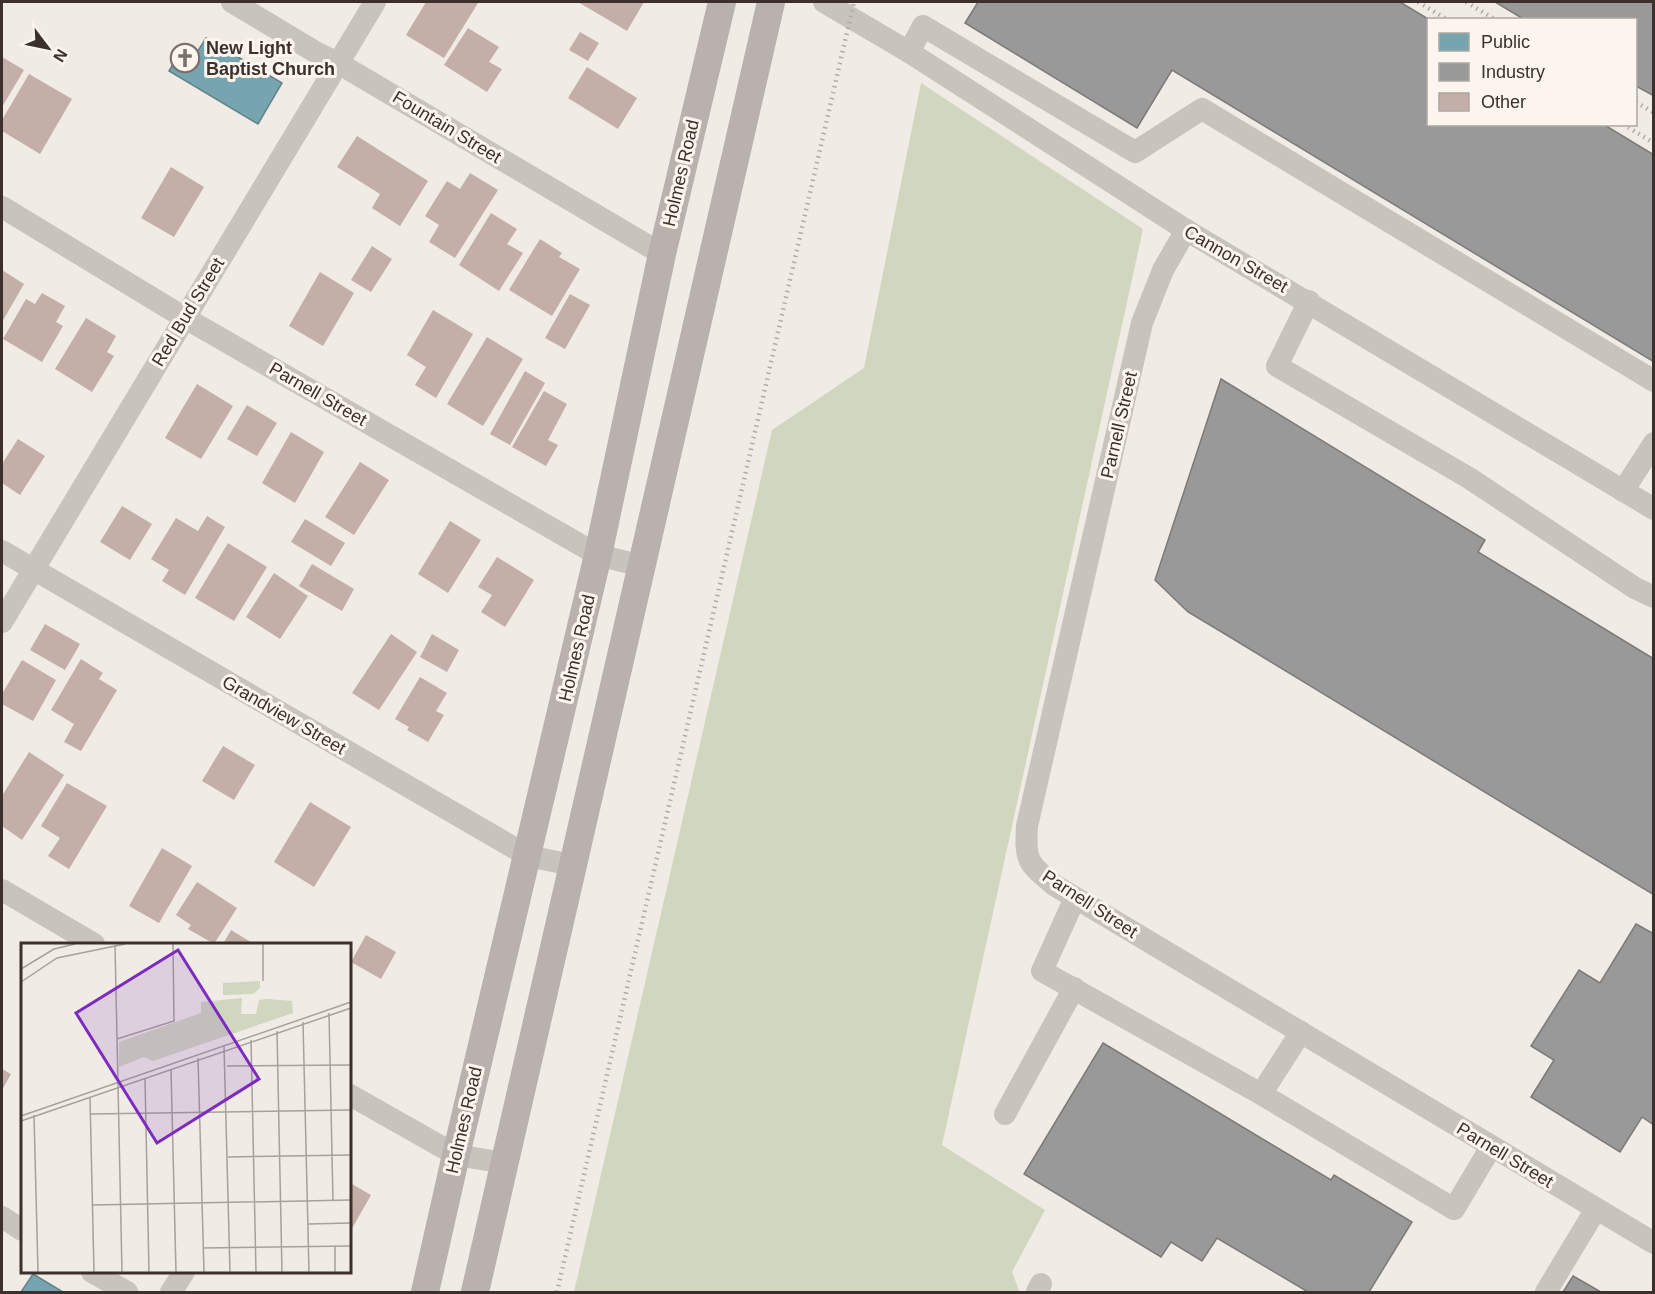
<svg xmlns="http://www.w3.org/2000/svg" width="1655" height="1294" viewBox="0 0 1655 1294" font-family="Helvetica,sans-serif">
<rect width="100%" height="100%" fill="#f0ebe5"/>
<polygon fill="#d1d6bf" points="921,83 1143,229 942,1145 1045,1210 1012,1272 1019,1290 1018,1292 574,1292 772,430 864,368"/>
<g fill="#76a5af" stroke="#648287" stroke-width="1.5">
<polygon points="206,38 282,83 258,124 169,71 183,47 196,54"/>
<polygon points="33,1274 63,1292 21,1292"/>
</g>
<g fill="#999" stroke="#7d7a78" stroke-width="1.5">
<polygon points="978,2 1400,2 1430,20 1428,20 1428,124 1603,124 1654,155 1654,362 1172,70 1137,128 965,23"/>
<polygon points="1495,2 1654,2 1654,96 1636,86 1636,20 1525,20"/>
<polygon points="1221,379 1485,540 1478,552 1654,659 1654,895 1225,634 1188,612 1155,580"/>
<polygon points="1636,924 1654,934 1654,1125 1642,1117 1620,1152 1531,1097 1554,1060 1531,1046 1579,970 1600,983"/>
<polygon points="1103,1043 1331,1180 1334,1175 1412,1222 1369,1292 1308,1292 1217,1238 1202,1261 1171,1242 1161,1257 1024,1174"/>
<polygon points="1573,1276 1601,1292 1563,1292"/>
</g>
<g fill="#c3afa7">
<polygon points="426,2 478,3 444,58 406,35"/>
<polygon points="578,2 644,2 627,31"/>
<polygon points="468,28 499,47 489,62 502,69 487,92 444,65"/>
<polygon points="580,32 599,43 588,61 569,50"/>
<polygon points="2,57 24,70 2,107"/>
<polygon points="587,67 637,98 618,129 568,98"/>
<polygon points="29,74 72,99 40,154 2,131 2,120"/>
<polygon points="357,136 428,181 400,226 372,208 380,194 337,167"/>
<polygon points="171,167 204,187 174,237 141,218"/>
<polygon points="470,173 498,190 455,258 429,242 439,225 425,216 447,181 460,189"/>
<polygon points="491,213 517,229 507,244 523,253 499,291 459,265"/>
<polygon points="540,239 562,253 559,257 580,269 552,316 509,290"/>
<polygon points="372,246 392,259 371,292 351,280"/>
<polygon points="2,270 24,284 2,322"/>
<polygon points="320,272 354,293 323,346 289,326"/>
<polygon points="42,293 65,306 56,322 63,326 42,362 3,339 26,299 35,304"/>
<polygon points="570,294 590,305 565,349 545,338"/>
<polygon points="433,310 473,334 436,398 415,385 426,367 407,355"/>
<polygon points="86,318 116,336 107,352 114,356 92,392 55,369"/>
<polygon points="487,337 523,359 483,426 447,404"/>
<polygon points="525,371 545,383 510,445 490,434"/>
<polygon points="197,384 233,406 201,459 165,438"/>
<polygon points="544,391 567,404 548,440 558,445 546,466 512,447"/>
<polygon points="247,405 277,423 257,456 227,439"/>
<polygon points="291,432 324,452 295,503 262,483"/>
<polygon points="18,439 45,456 20,495 2,483 2,464"/>
<polygon points="360,462 389,480 354,535 325,517"/>
<polygon points="122,506 152,524 130,560 100,542"/>
<polygon points="207,516 225,527 185,595 162,581 169,570 151,559 176,518 198,531"/>
<polygon points="305,519 345,543 331,566 291,542"/>
<polygon points="450,521 481,540 448,593 418,574"/>
<polygon points="228,543 267,567 234,621 195,598"/>
<polygon points="497,557 534,580 505,627 481,612 492,595 478,587"/>
<polygon points="312,564 354,589 342,611 299,586"/>
<polygon points="274,573 308,596 280,639 246,617"/>
<polygon points="45,624 80,644 65,670 30,650"/>
<polygon points="391,634 417,652 379,710 352,693"/>
<polygon points="432,634 459,650 447,672 420,657"/>
<polygon points="81,659 103,673 99,679 117,690 81,751 64,742 74,724 51,710"/>
<polygon points="22,660 56,680 33,721 2,704 2,694"/>
<polygon points="420,677 447,693 436,711 444,715 428,742 407,730 409,727 395,719"/>
<polygon points="223,746 255,765 234,800 202,781"/>
<polygon points="29,752 64,775 22,840 2,826 2,796"/>
<polygon points="67,783 107,806 69,869 48,856 60,838 41,826"/>
<polygon points="310,802 351,827 314,887 274,862"/>
<polygon points="162,848 192,866 159,923 129,906"/>
<polygon points="197,882 237,908 214,944 188,929 191,925 176,915"/>
<polygon points="231,930 254,944 223,944"/>
<polygon points="366,935 396,952 381,979 351,962"/>
<polygon points="2,1069 11,1074 2,1090"/>
<polygon points="350,1183 371,1195 350,1232"/>
</g>
<g fill="none" stroke-linecap="round" stroke-linejoin="round">
<g stroke="#c9c3be" stroke-width="22">
<polyline points="232,2 317,53 338,63 662,254"/>
<polyline points="824,2 909,52 1186,230 1654,509"/>
<polyline points="909,52 923,26 1135,152 1202,109 1654,381"/>
<polyline points="2,207 185,318 598,555 642,566"/>
<path d="M1186 230 1163 270 1142 323 1027 826C1025 861 1027 862 1054 885L1654 1243"/>
<polyline points="1309,301 1277,366 1469,478 1635,588 1654,597"/>
<polyline points="1623,491 1654,443"/>
<polyline points="2,551 528,856 572,865"/>
<polyline points="2,622 375,2"/>
<polyline points="2,890 94,944"/>
<polyline points="1075,898 1042,971 1261,1094 1454,1209 1491,1147"/>
<polyline points="1261,1094 1301,1032"/>
<polyline points="350,1095 456,1155 505,1163"/>
<polyline points="1005,1114 1074,988"/>
<polyline points="2,1217 22,1230"/>
<polyline points="92,1272 127,1292"/>
<polyline points="171,1292 184,1272"/>
<polyline points="1037,1292 1041,1284"/>
<polyline points="1546,1292 1596,1209"/>
</g>
<g stroke="#b8b1ad" stroke-width="28">
<polyline points="425,1292 456,1155 598,555 662,254 722,2"/>
<polyline points="475,1292 771,2"/>
</g>
<g stroke="#b1aca8" stroke-width="4.5" stroke-dasharray="1.5 4.5" stroke-linecap="butt">
<polyline points="1418,2 1448,20"/>
<polyline points="1466,2 1496,20"/>
<polyline points="1636,102 1654,113"/>
<polyline points="1623,124 1654,143"/>
<polyline points="557,1292 854,2"/>
</g>
</g>
<defs>
<g id="church-ring" transform="scale(1.5)"><circle r="9.5" fill="#fbf5ee" stroke="#7a716c" stroke-width="1.5"/><path d="M-1.2-6h2.4v3.5h3.3v2.4h-3.3V6h-2.4V-.1h-3.3v-2.4h3.3Z" fill="#7a716c"/></g>
</defs>
<g fill-rule="evenodd">
<use href="#church-ring" x="185" y="58"/>
</g>
<g text-anchor="middle" stroke-width="6" stroke-linejoin="round" paint-order="stroke">
<g font-size="18" font-weight="bold" fill="#3b302b" stroke="#fbf5ee" text-anchor="start">
<text x="206" y="54">New Light<tspan x="206" dy="21">Baptist Church</tspan></text>
</g>
<g font-size="18" fill="#3b302b" stroke="#fbf5ee">
<text transform="translate(447 127) rotate(31)" y="6">Fountain Street</text>
<text transform="translate(681 173) rotate(-77)" y="6">Holmes Road</text>
<text transform="translate(1236 259) rotate(30)" y="6">Cannon Street</text>
<text transform="translate(188 312) rotate(-59)" y="6">Red Bud Street</text>
<text transform="translate(318 394) rotate(30)" y="6">Parnell Street</text>
<text transform="translate(1119 425) rotate(-77)" y="6">Parnell Street</text>
<text transform="translate(577 648) rotate(-77)" y="6">Holmes Road</text>
<text transform="translate(284 715) rotate(30)" y="6">Grandview Street</text>
<text transform="translate(1090 904) rotate(33)" y="6">Parnell Street</text>
<text transform="translate(464 1120) rotate(-77)" y="6">Holmes Road</text>
<text transform="translate(1505 1155) rotate(31)" y="6">Parnell Street</text>
</g>
</g>
<g transform="translate(21 943)">
<rect width="330" height="330" fill="#f0ebe5"/>
<path d="M239 38V45L232 51 202 52V40ZM221 55 220 71H235L238 57 246 56 271 58 272 70 132 118 123 114 98 124V99L180 70V59Z" fill="#d1d6bf"/>
<path fill="none" stroke="#a8a09b" stroke-width="1.5" d="M242 1V38M94 2 101 329M0 26 33 6 54 1M0 39 36 15 104 1M308 70 312 258M282 79 288 329M256 88 261 329M96 96 153 78 152 1M230 97 235 329M203 103 209 329M177 115 183 329M206 123 330 122M150 127 155 329M124 136 128 329M69 155 73 329M70 171 330 167M13 172 17 329M0 173 330 59M0 178 330 65M207 214 330 212M72 262 330 257M287 281 330 280M314 303V329M182 305 330 303"/>
<path fill="#7b2cbf" fill-opacity="0.15" stroke="#7b2cbf" stroke-width="3" d="M157 7 238 136 136 200 55 70Z"/>
<rect width="330" height="330" fill="none" stroke="#3b302b" stroke-width="3"/>
</g>
<rect width="1655" height="1294" fill="none" stroke="#3b302b" stroke-width="6"/>
<rect x="1427" y="18" width="210" height="108" fill="#fbf5ee" stroke="#aea6a0" stroke-width="1.5"/>
<rect x="1439" y="33" width="30" height="18" fill="#76a5af" stroke="#aea6a0" stroke-width="1.5"/>
<text x="1481" y="48" font-size="18" fill="#3b302b">Public</text>
<rect x="1439" y="63" width="30" height="18" fill="#999999" stroke="#aea6a0" stroke-width="1.5"/>
<text x="1481" y="78" font-size="18" fill="#3b302b">Industry</text>
<rect x="1439" y="93" width="30" height="18" fill="#c3afa7" stroke="#aea6a0" stroke-width="1.5"/>
<text x="1481" y="108" font-size="18" fill="#3b302b">Other</text>
<g transform="translate(48 48) rotate(122)" stroke="#fbf5ee" stroke-width="4.5" paint-order="stroke">
<path d="M0-4.5L10 22L0 15L-10 22Z" fill="#3b302b"/>
<text y="-9" font-size="16" font-weight="bold" text-anchor="middle" fill="#3b302b">N</text>
</g>
</svg>
